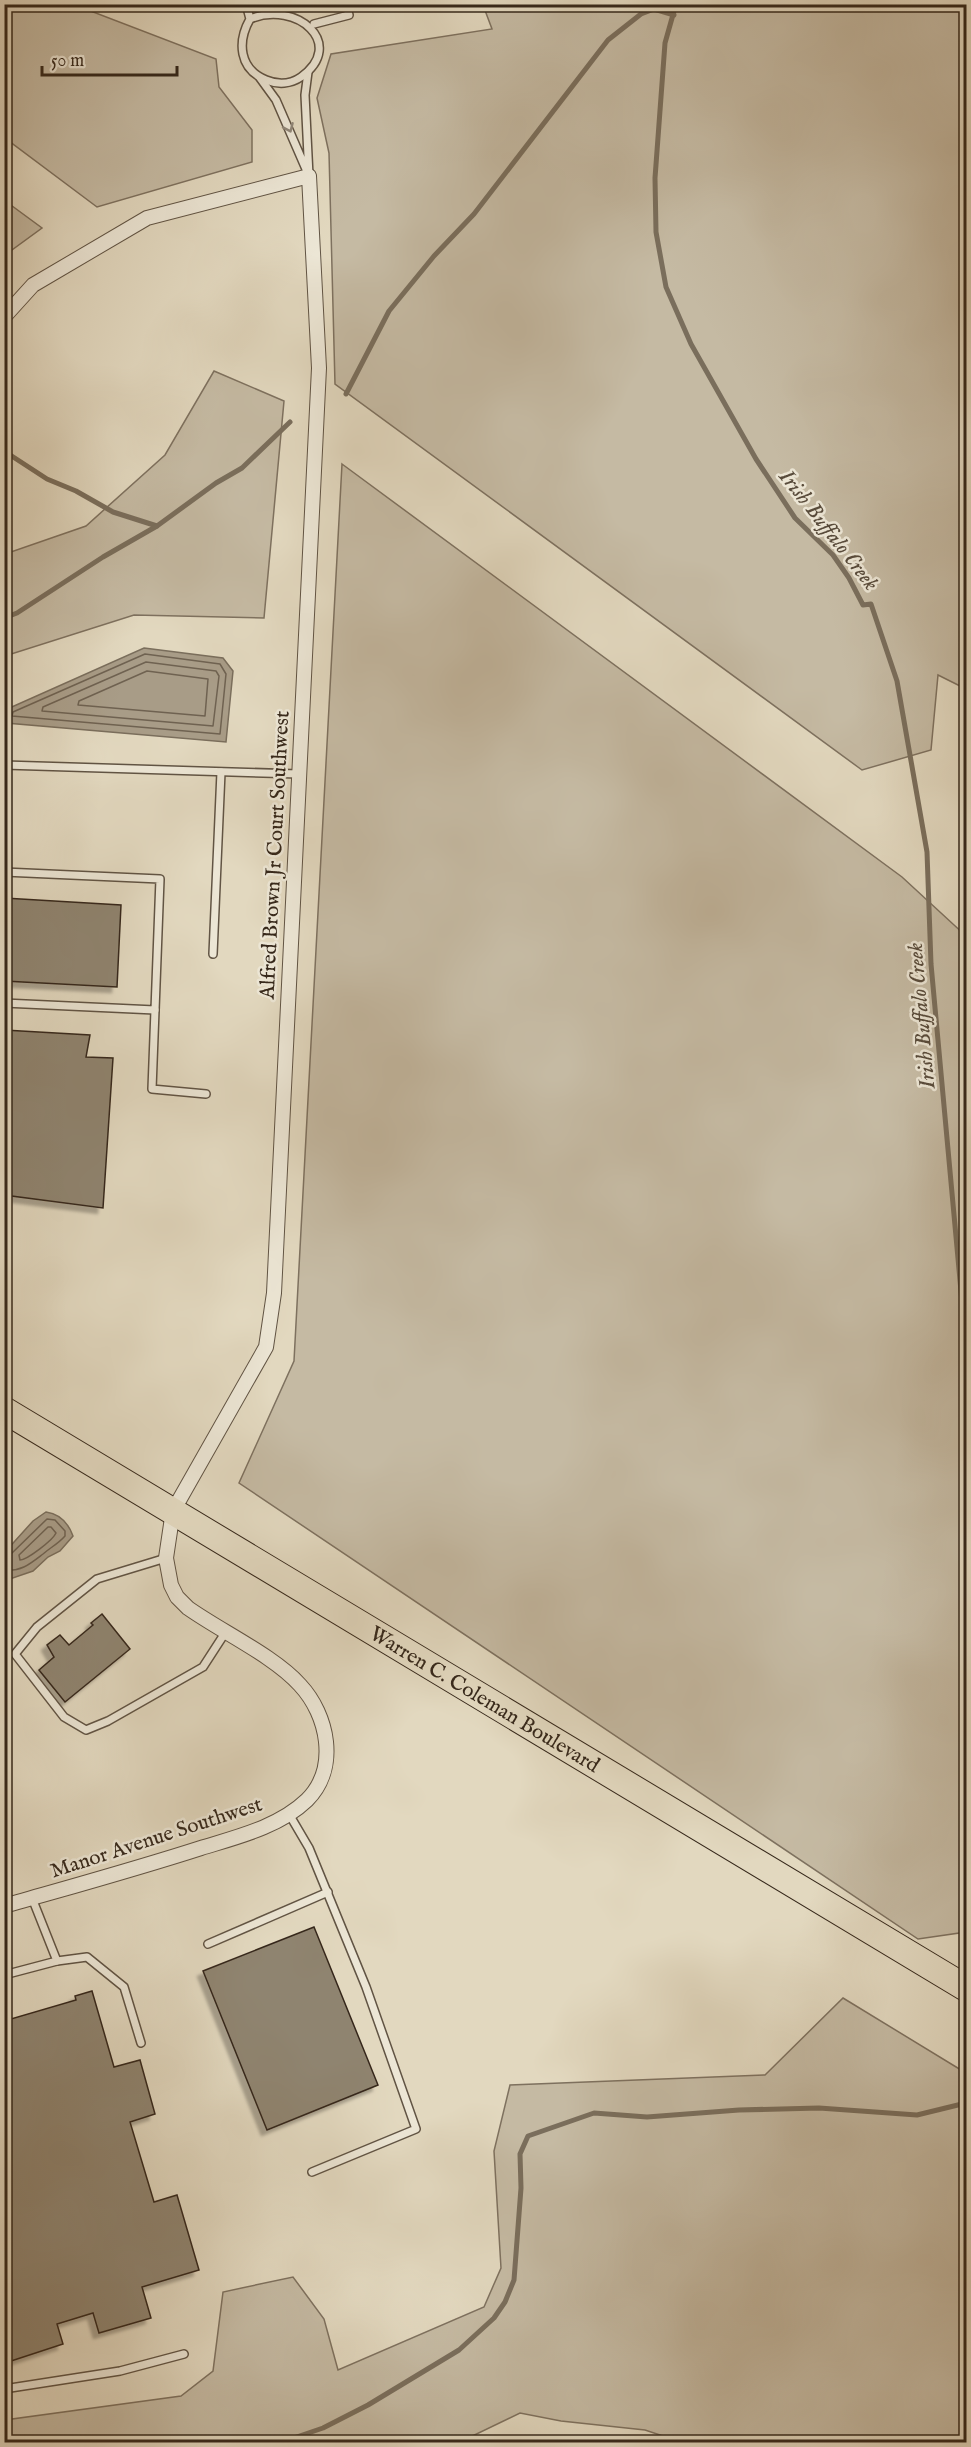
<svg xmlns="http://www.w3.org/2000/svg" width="971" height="2447" viewBox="0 0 971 2447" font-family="'IM FELL English',serif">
<defs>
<filter id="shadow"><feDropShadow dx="-5.5" dy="5.5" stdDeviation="1.5" flood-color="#0004"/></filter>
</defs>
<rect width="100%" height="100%" fill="#e2d8bf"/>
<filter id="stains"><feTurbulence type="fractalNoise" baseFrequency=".00333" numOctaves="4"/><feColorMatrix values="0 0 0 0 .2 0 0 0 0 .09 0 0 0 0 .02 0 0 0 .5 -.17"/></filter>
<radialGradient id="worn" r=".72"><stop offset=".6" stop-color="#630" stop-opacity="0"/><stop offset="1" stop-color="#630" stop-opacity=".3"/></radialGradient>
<g fill="#c5baa3" stroke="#7e715f" stroke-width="1.5">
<polygon points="4,5 75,5 216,59 219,87 252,130 252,162 97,207 5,138"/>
<polygon points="483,5 966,5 966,689 938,675 931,750 862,770 335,384 329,153 317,98 331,54 492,29"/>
<polygon points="4,200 42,228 5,255 4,255"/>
<polygon points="214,371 284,401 264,618 134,615 5,656 5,554 86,526 165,455"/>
<polygon points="342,464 902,877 966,936 966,1932 918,1939 239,1483 294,1361"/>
<polygon points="843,1998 966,2073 966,2442 681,2442 645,2430 561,2421 520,2413 460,2442 5,2442 5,2420 181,2396 213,2371 223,2292 293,2277 324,2319 338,2370 484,2307 501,2268 494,2151 510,2085 765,2075"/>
</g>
<g fill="#a89c87" stroke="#7a6e5c" stroke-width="1.5">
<polygon points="144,648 223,658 233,671 226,742 6,723 5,710"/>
<path d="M46 1512C60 1514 68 1522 73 1536L60 1551 48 1557 33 1571 10 1579 5 1574V1552L33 1521Z"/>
</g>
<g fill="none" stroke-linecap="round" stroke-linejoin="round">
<g stroke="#6f6251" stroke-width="1.5">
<polygon points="145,654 220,664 226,674 220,734 12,716 13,712"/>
<polygon points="146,662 216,671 219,676 213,726 42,711 43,707"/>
<polygon points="147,671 208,679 205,716 78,705 79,701"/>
<path d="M48 1527H51L56 1533C53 1540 27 1560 20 1560L19 1555Z"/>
<path d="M4 1555 11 1554 47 1519 55 1520 65 1531V1536C58 1544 51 1547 43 1554 30 1564 21 1572 4 1570"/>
</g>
<g stroke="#7a6e5c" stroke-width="5">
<polyline points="676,4 665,43 655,178 656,232 666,287 691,344 756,459 795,518 833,555 849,578 863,605 871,604 897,681 927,852 931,964 962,1302 966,1574 962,1721 962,1975"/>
<polyline points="346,394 389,311 434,256 474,214 608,40 641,14 654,9 674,15"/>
<polyline points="4,451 47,479 76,491 113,512 157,526"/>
<polyline points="4,618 17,613 103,557 157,526 216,483 242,468 290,422"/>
<polyline points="962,1994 962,2037 966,2100"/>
<polyline points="282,2442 323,2428 368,2405 459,2350 494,2318 505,2302 514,2280 521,2188 520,2154 528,2136 594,2113 647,2117 739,2110 819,2108 917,2115 966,2103"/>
</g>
</g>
<g fill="#8f8470" stroke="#36281b" stroke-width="1.5" filter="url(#shadow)">
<polygon points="4,898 121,905 117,987 4,981"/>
<polygon points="4,1030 90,1035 86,1057 113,1058 103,1208 4,1195"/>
<polygon points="102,1614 130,1649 65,1702 39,1670 54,1657 47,1645 60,1635 69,1645 93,1625 91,1623"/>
<polygon points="314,1927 378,2085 267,2130 203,1971"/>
<polygon points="92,1991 114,2067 140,2060 155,2114 130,2122 154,2202 177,2195 199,2270 142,2287 151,2318 99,2333 93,2313 57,2324 63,2344 8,2362 4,2349 4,2021 76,2000 75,1996"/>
</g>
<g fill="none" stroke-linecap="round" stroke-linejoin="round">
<g stroke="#615444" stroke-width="10">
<g id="lane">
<path d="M246 4 250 19C237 42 239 69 266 80 278 85 291 84 301 77 347 44 297 0 250 19"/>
<polyline points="314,24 349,15 346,4"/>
<polyline points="260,78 276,100 309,176 305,95 308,72"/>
<polyline points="4,765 299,774"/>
<polyline points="4,872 160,879 155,1010 4,1003"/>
<polyline points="213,954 221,772"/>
<polyline points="155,1010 152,1089 206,1094"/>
<polyline points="166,1558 97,1579 37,1627 15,1654 64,1717 86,1730 108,1721 203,1667 225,1633"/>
<polyline points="289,1814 309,1848 366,1987 416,2129 312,2172"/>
<polyline points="208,1944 328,1892"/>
<polyline points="57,1961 87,1957 124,1987 141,2043"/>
<polyline points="4,1975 57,1961 32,1898"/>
<polyline points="4,2389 120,2371 184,2354"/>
</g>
</g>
<g stroke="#615444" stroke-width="16">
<path id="street" d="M4 317 33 285 147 218 309 176 319 368 274 1293 266 1347 173 1511 166 1558 171 1585 177 1597 188 1608C222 1632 274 1656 300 1685 328 1715 339 1768 307 1800 279 1827 237 1837 201 1848 136 1869 70 1887 4 1906"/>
</g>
<g stroke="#36281b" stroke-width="28">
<g id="highway">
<path id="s1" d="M4 1410 966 1988"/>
</g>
</g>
<use href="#lane" stroke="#ece6d5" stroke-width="7"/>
<use href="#street" stroke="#ece6d5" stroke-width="14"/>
<use href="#highway" stroke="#e2d8bf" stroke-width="26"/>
</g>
<defs><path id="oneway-chevron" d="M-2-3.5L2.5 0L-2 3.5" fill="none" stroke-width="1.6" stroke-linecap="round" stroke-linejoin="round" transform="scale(1.5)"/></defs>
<use stroke="#918778" href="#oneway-chevron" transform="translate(289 128) rotate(66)"/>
<g text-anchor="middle" stroke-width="5" stroke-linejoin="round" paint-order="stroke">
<g font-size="21" fill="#36281b" stroke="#ece6d5">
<text transform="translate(274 855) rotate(-87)" y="7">Alfred Brown Jr Court Southwest</text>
<text dy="7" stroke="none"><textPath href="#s1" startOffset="561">Warren C. Coleman Boulevard</textPath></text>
<text transform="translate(156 1837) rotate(-18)" y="7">Manor Avenue Southwest</text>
</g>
<g font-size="22" font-style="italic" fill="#584b3b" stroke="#ece6d5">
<text transform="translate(830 529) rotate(52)" y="8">Irish Buffalo Creek</text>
<text transform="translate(920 1016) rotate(-95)" y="8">Irish Buffalo Creek</text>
</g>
</g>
<rect width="971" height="2447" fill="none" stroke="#e2d8bf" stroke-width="24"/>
<rect x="6" y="6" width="959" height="2435" fill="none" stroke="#36281b" stroke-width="3"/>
<rect x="12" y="12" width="947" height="2423" fill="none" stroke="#36281b" stroke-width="1.5"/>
<path d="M42 66v9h135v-9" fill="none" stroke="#36281b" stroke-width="3"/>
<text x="51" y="66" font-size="18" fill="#36281b" stroke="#ece6d5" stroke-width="4.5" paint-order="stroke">50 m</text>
<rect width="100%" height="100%" filter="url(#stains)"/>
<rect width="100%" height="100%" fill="url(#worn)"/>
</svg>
